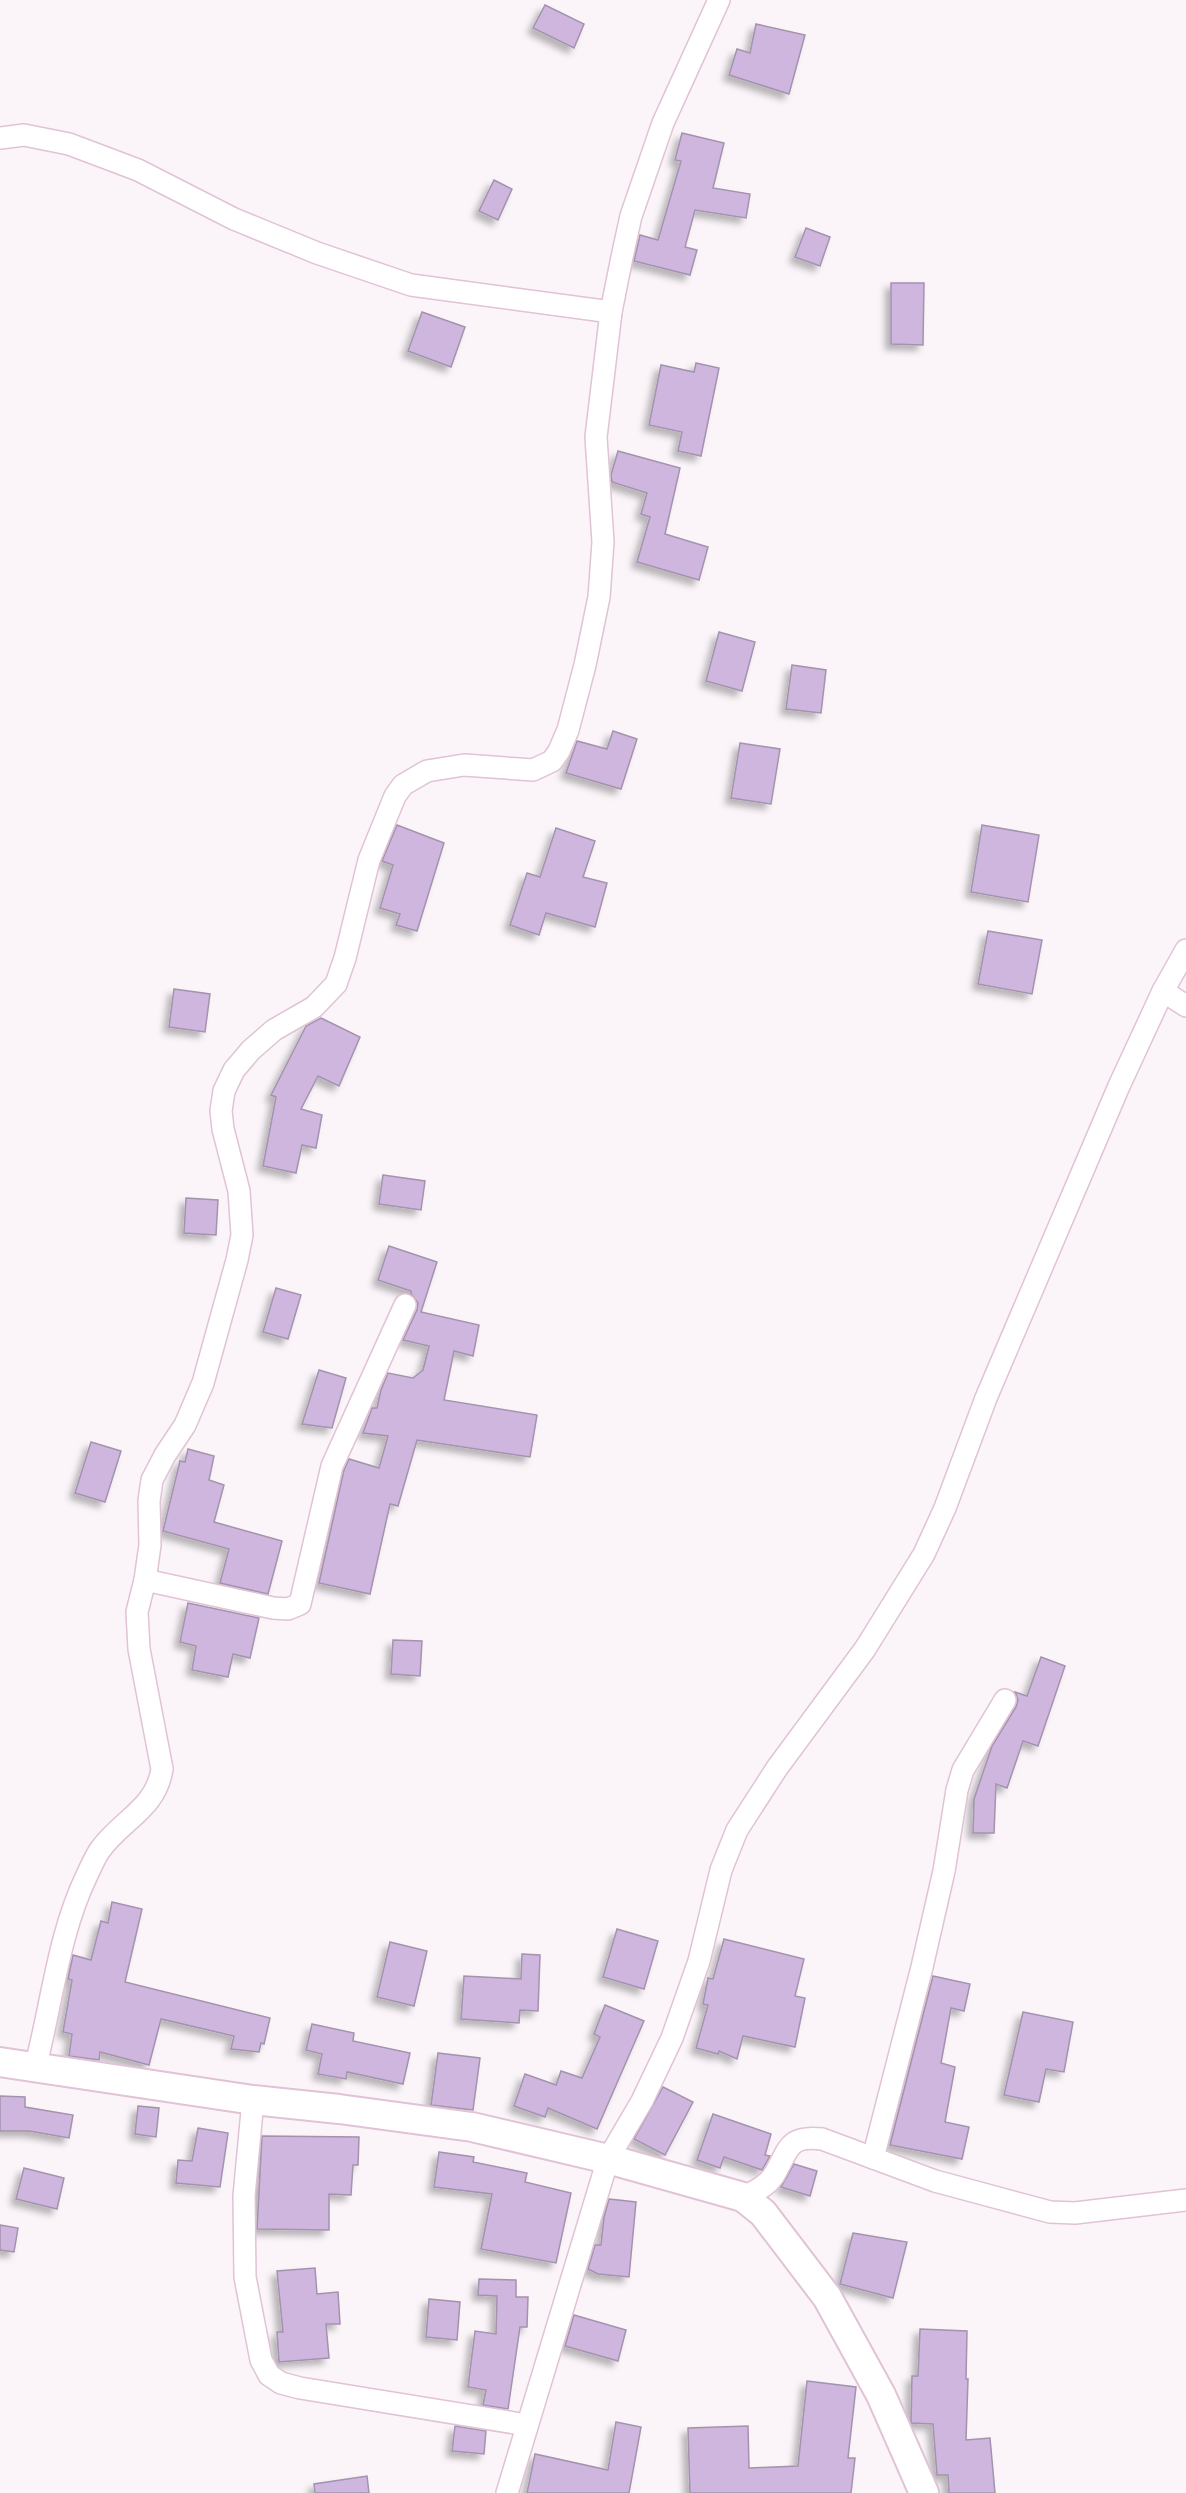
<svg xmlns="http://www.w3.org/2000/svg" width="1186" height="2493" viewBox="0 0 1186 2493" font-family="'Fira Sans Condensed',sans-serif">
<defs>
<filter id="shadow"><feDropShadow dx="-5.5" dy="5.5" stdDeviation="3" flood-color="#0004"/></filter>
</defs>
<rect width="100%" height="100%" fill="#fbf5f9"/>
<g fill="#ceb6de" stroke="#a393ae" stroke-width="1.5" filter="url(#shadow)">
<polygon points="545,5 584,24 574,48 533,28"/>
<polygon points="756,24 805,35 789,94 729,75 737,49 750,53"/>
<polygon points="682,133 724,143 713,188 750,194 746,218 695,210 685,247 697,250 690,275 634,261 640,235 658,240 681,161 675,160"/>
<polygon points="494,180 512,189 498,220 479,211"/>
<polygon points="806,228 830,237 820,266 795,257"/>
<polygon points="891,283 924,283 923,345 891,344"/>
<polygon points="422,312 465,327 451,367 408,351"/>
<polygon points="696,363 719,368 701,456 678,451 682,432 649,425 661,365 694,372"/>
<polygon points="618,451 680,468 665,534 708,547 699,580 637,562 650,517 641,514 647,493 612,482 611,475"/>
<polygon points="719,632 755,642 742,691 706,681"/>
<polygon points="792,665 826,670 821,713 786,709"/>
<polygon points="613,731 637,739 621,789 566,773 577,741 607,749"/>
<polygon points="740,743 780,749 771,804 731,798"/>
<polygon points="397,825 444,843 417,931 396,925 400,914 380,908 393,865 382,861"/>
<polygon points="982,825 1039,835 1028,902 971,892"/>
<polygon points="556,828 595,841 583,877 607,883 595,927 546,913 539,935 510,925 527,873 540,877"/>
<polygon points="988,931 1042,940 1032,994 978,984"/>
<polygon points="174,989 210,994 205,1032 169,1027"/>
<polygon points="321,1018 360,1037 339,1086 318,1076 301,1109 322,1115 316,1148 302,1145 296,1173 263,1166 276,1097 271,1095 306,1026"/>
<polygon points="383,1175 425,1181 421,1210 379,1204"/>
<polygon points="186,1198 218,1200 216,1235 184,1233"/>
<polygon points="389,1246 437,1262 421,1312 479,1325 473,1356 454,1351 444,1400 537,1415 530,1457 417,1440 398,1506 390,1504 370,1594 319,1583 344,1470 349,1459 379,1468 388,1436 363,1433 372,1408 377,1408 381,1390 388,1373 413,1378 423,1370 429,1346 403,1340 417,1310 418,1303 411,1294 411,1291 378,1280"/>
<polygon points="276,1288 301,1295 288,1339 263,1332"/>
<polygon points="319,1370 346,1378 332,1428 302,1424"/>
<polygon points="91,1442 121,1451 105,1502 75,1493"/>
<polygon points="188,1449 214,1456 209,1480 224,1485 214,1522 282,1541 268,1594 220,1583 229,1549 163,1531 180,1461 185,1462"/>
<polygon points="188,1603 259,1618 250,1658 233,1654 228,1677 192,1670 196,1646 180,1642"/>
<polygon points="393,1640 422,1641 420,1676 391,1674"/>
<polygon points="1041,1657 1065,1666 1038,1746 1023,1741 1007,1788 996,1784 994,1833 973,1833 974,1799 992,1746 1016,1707 1018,1700 1015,1692 1027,1696"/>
<polygon points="112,1902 142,1909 125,1982 270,2018 264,2044 261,2043 259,2052 231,2049 234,2036 161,2019 149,2065 100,2052 99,2060 69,2056 72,2034 63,2032 72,1980 68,1979 73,1955 91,1960 101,1921 108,1923"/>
<polygon points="617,1929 658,1941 644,1989 603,1977"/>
<polygon points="724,1939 804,1959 795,1996 805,1998 795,2047 743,2036 737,2059 719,2051 718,2054 696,2048 708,2005 703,2004 708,1978 713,1979"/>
<polygon points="390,1942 427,1951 414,2006 377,1997"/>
<polygon points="522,1954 540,1955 538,2011 520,2010 519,2023 461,2019 464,1976 521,1979"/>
<polygon points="933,1976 970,1984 964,2011 951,2008 941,2063 955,2067 945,2122 969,2127 962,2159 890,2145"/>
<polygon points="605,2005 644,2021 597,2129 548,2108 545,2117 514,2106 525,2074 556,2085 561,2071 582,2078 600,2037 594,2034"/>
<polygon points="1023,2012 1073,2022 1064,2072 1046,2069 1039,2102 1004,2095"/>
<polygon points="312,2024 354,2033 353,2041 410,2053 403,2084 347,2072 346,2079 318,2074 322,2054 306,2050"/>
<polygon points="438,2053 480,2058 473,2110 431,2105"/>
<polygon points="663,2087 693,2102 665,2155 634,2139"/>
<polygon points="0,2096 25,2097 25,2107 73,2115 69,2138 29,2131 0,2131"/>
<polygon points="138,2106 159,2108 156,2137 135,2134"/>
<polygon points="713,2114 771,2134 765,2155 770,2156 762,2170 724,2157 720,2168 697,2160"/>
<polygon points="198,2128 228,2133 220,2187 176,2183 178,2160 192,2161"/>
<polygon points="262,2136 359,2137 358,2165 353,2165 351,2195 329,2194 329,2230 257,2229"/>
<polygon points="439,2152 474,2157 473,2162 527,2173 525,2182 571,2193 556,2263 481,2249 492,2194 434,2187"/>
<polygon points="794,2164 817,2171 810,2196 781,2187"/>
<polygon points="24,2168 64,2178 57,2209 16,2199"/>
<polygon points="609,2199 636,2202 629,2277 598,2274 588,2269 595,2245 601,2245 604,2217"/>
<polygon points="0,2225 18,2228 14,2252 0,2250"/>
<polygon points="853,2233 907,2242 893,2298 840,2284"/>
<polygon points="315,2268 317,2294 338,2292 340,2324 326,2324 329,2358 279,2362 277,2332 283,2332 277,2271"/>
<polygon points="479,2279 516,2280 516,2297 528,2297 527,2327 520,2327 508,2409 483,2405 486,2390 468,2387 475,2331 496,2334 497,2296 478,2295"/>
<polygon points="429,2299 460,2302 457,2340 426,2337"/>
<polygon points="574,2315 626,2330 618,2361 565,2346"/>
<polygon points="920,2329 967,2331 966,2379 968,2379 966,2440 990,2438 995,2493 949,2493 948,2475 937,2475 933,2424 911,2423 912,2376 918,2376"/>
<polygon points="807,2381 856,2387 848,2458 855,2458 851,2493 690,2493 688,2428 748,2426 749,2468 798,2466"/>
<polygon points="616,2422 641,2427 629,2493 527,2493 535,2454 608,2470"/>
<polygon points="455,2426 486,2431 484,2454 452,2451"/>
<polygon points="367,2476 369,2493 315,2493 314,2484"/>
</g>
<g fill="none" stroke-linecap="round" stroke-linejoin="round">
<g stroke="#e1c2d6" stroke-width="24">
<g id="street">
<polyline points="0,138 24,135 69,144 138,170 234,219 317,253 411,285 611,312"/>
<polyline points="1163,991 1186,1006"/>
<polyline points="145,1580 273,1608 288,1609 300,1604 332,1466 405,1305"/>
<path d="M35 2068C52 2004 58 1935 87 1875 91 1867 95 1857 100 1850 121 1820 156 1809 162 1769L139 1649 137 1612 145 1580 150 1545 149 1501 152 1480 165 1455 185 1425 203 1383 237 1260 242 1235 239 1191 223 1129 221 1111 224 1091 234 1070 251 1050 274 1030 314 1007 336 984 345 958 369 860 395 796 403 785 427 771 464 765 533 770 552 761 559 751 568 730 585 665 599 597 603 542 596 437 611 312 622 257 631 216 663 123 719 0"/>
<polyline points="253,2100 244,2196 245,2277 261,2360 269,2375 281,2383 300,2388 527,2425"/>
<polyline points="873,2158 922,1967 944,1871 957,1790 963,1770 1005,1700"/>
<path d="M743 2197C755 2192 767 2186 774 2175 789 2150 787 2135 822 2139L935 2181 1050 2212 1075 2213 1186 2200"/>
<polyline points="507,2493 608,2159 642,2101 672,2038 699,1961 721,1870 737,1830 777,1768 865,1649 924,1554 945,1508 986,1398 1119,1086 1163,991 1186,950"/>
</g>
</g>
<g stroke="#e1c2d6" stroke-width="32">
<polyline id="secondary" points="0,2062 253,2100 339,2109 472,2127 608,2159 743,2197 763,2213 827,2297 881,2395 924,2493"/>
</g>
<use href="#street" stroke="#fff" stroke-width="21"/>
<use href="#secondary" stroke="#fff" stroke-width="28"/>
</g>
</svg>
